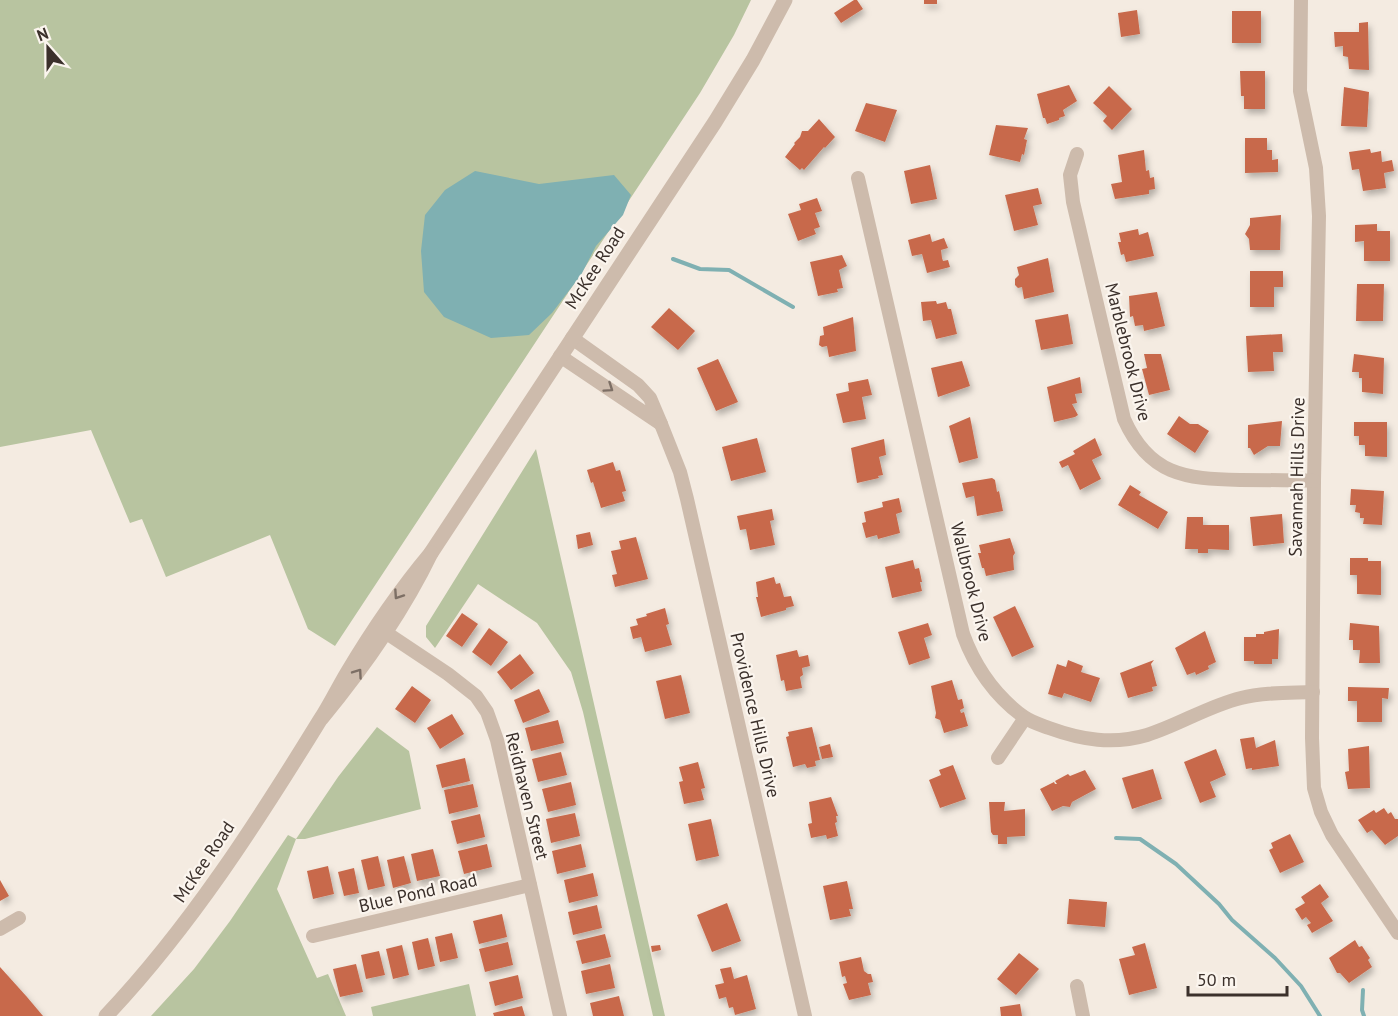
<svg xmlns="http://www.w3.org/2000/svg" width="1398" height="1016" viewBox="0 0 1398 1016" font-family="'PT Sans',sans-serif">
<defs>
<filter id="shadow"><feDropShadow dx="2.5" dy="4.5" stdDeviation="3" flood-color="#0004"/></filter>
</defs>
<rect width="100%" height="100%" fill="#f4ebe1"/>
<g fill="#b8c4a0">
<polygon points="0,0 751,0 734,35 700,93 335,646 308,629 270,535 166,577 142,519 130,523 91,430 0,447"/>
<polygon points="536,449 665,1016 653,1016 583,712 571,672 537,623 478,584 435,648 426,637 426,626"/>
<polygon points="377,727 409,751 421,809 305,839 296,839 277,889 317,978 328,974 346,1016 151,1016 194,969 230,921 288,835 296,839 338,777"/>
<polygon points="469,984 476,1016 373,1016 371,1007"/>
</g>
<polygon fill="#7fb0b2" points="475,171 539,184 614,175 631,195 623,215 596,246 581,275 552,313 529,335 491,338 444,317 424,292 421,251 425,215 445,190"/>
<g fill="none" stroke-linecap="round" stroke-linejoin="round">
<g stroke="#7fb0b2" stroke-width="4">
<polyline points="673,259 700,269 729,270 793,307"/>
<polyline points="1116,838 1140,839 1176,864 1219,904 1232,920 1275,958 1301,986 1320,1016"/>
<polyline points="1363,990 1362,1010 1364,1016"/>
</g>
</g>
<g fill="#c8694b" filter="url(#shadow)">
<polygon points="854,0 857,0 863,9 841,23 834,13"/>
<rect x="924" y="0" width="13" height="4"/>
<polygon points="1137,10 1140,34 1121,37 1118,13"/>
<rect x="1232" y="11" width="29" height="32"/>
<polygon points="1368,22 1369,70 1349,69 1348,57 1343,56 1343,46 1335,47 1334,32 1359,32 1359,23"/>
<polygon points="1240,71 1265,71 1265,109 1244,109 1244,96 1241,96"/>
<polygon points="1069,85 1077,101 1063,110 1065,116 1059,118 1059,120 1047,124 1045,118 1043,118 1037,94"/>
<polygon points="1109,86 1132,109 1112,130 1103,121 1107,116 1093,103"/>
<polygon points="1344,87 1369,92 1367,127 1341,126"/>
<polygon points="866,103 897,110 885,142 855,131"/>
<polygon points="819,119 835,137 825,148 824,147 804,170 802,168 800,170 785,157 795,144 794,143 800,137 802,131 808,131"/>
<polygon points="996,125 1028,128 1024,139 1027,140 1024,155 1022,154 1020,162 989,155"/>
<polygon points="1245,138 1267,138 1267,150 1272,150 1272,160 1278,159 1278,172 1245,173"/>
<polygon points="1370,149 1371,153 1381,151 1382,162 1392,160 1394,171 1384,173 1386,188 1363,191 1359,169 1352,170 1349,152"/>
<polygon points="1144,150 1146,171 1149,170 1150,178 1154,177 1155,189 1149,190 1149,194 1115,199 1111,184 1122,182 1118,155"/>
<polygon points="930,165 937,199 911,204 904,171"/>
<polygon points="1038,188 1042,204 1033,206 1038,225 1014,231 1005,195"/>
<polygon points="817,198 822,211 815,213 820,227 814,229 816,234 798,241 788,214 801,210 799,204"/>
<polygon points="1281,215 1280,250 1250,250 1249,239 1245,234 1250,225 1250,218"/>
<polygon points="1377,224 1377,231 1390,231 1390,261 1364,261 1364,241 1355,242 1355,225"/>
<polygon points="1138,229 1139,235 1148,232 1154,256 1126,262 1124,254 1121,255 1118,242 1121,242 1119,233"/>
<polygon points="930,234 932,242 944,238 948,248 941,250 942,258 943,261 948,260 950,267 927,273 922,254 912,256 908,240"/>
<polygon points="842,255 847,266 839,270 843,288 837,289 838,292 818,296 810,262"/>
<polygon points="1048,258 1054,292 1024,299 1022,287 1018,288 1015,285 1015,279 1019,275 1017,267"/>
<polygon points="1250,271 1283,271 1283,287 1274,287 1274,307 1250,307"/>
<polygon points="1357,284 1384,284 1383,321 1356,321"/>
<polygon points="1157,292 1165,326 1144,331 1143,325 1135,326 1133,316 1130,317 1129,296"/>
<polygon points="936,301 937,304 946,302 948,309 951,309 957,334 936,339 931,320 923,321 921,302"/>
<polygon points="669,308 695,331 678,350 651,327"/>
<polygon points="1068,314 1073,344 1041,350 1035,320"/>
<polygon points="853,317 856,351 829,357 827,346 822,347 819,345 820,336 824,335 823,327"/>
<polygon points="1282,334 1283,352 1273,352 1274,371 1248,372 1246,336"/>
<polygon points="1144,354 1161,354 1170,390 1149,395 1142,369 1147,368"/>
<polygon points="1354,354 1384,358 1383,394 1362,392 1362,378 1359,378 1359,372 1352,372"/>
<polygon points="718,359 738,402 716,411 697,368"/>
<polygon points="962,361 970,386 938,397 931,368"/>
<polygon points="1080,377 1082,393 1075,394 1077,403 1072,404 1078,415 1075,417 1054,422 1047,387"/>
<polygon points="868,379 872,395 862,397 866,419 843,423 836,394 849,391 848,383"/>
<polygon points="1179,416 1190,424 1198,424 1209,431 1195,453 1167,434"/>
<polygon points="970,417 978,458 959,463 949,426"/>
<polygon points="1282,421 1280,446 1268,446 1254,455 1250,448 1248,448 1248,425"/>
<polygon points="1354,422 1387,422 1387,457 1365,456 1365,445 1359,445 1359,436 1354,436"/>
<polygon points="757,438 766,472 731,481 722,447"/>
<polygon points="1095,438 1102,455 1092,460 1101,479 1080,490 1068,465 1062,468 1059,462 1075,454 1073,451"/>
<polygon points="884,439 886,455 879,457 883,475 878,476 879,478 857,483 851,448"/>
<polygon points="613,462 616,471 620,470 626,491 622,492 625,501 601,508 593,482 591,483 587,470"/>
<polygon points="992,478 995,480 997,492 999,491 1003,511 977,516 974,496 966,498 962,483"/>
<polygon points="1130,485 1141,492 1139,495 1168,512 1158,529 1118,505"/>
<polygon points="1351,489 1384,491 1382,525 1363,524 1364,518 1360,518 1360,513 1355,512 1356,505 1350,505"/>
<polygon points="899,498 902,512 896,514 900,533 878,539 877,535 866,538 862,523 866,522 864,512 883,507 882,502"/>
<polygon points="772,509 774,520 770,521 775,545 750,550 746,529 740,530 737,516"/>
<polygon points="1282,514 1284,543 1253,546 1250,517"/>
<polygon points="1187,517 1203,517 1203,525 1229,525 1229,550 1208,549 1208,553 1198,553 1198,549 1185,549"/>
<polygon points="590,532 593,545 578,549 576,535"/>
<polygon points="636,537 648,579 615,587 612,575 617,574 611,551 621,549 619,541"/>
<polygon points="1010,538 1015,553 1013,556 1014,570 986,576 984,568 982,568 978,553 981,553 979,545"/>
<polygon points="1350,558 1368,558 1368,561 1381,561 1381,595 1357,594 1357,575 1350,575"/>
<polygon points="913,560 915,569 919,568 922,582 920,582 922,591 892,598 885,567"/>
<polygon points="774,577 776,584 780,583 784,597 791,596 794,606 786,608 786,610 761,617 756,597 758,597 756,582"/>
<polygon points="1015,606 1034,647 1012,657 993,617"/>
<polygon points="665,608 669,624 666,625 672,645 645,652 641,637 633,639 630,627 638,625 636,619 647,616 646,614"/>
<polygon points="462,613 478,624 462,647 446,636"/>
<polygon points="928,623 932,635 924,638 930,658 909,665 898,632"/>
<polygon points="1350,623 1379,626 1380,663 1359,663 1360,650 1353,650 1353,640 1349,640"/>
<polygon points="489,628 508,642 491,666 472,652"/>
<polygon points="1279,629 1278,659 1272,659 1272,664 1254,664 1254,661 1244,661 1244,637 1256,637 1256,634 1264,634 1264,632"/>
<polygon points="1205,631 1216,662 1208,666 1209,669 1196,675 1195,672 1187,675 1175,648"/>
<polygon points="797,650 799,657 808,655 810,666 802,668 803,675 800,677 802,688 786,691 784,680 781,681 776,655"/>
<polygon points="520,654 534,673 511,690 497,672"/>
<polygon points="1068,660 1083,666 1081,672 1100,678 1091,702 1064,693 1062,698 1048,694 1057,664 1066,667"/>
<polygon points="1154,660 1151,664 1157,686 1152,687 1153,691 1128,698 1120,673"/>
<polygon points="681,675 690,713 665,719 656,681"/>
<polygon points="952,680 958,700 962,699 964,708 960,710 961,713 964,712 968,726 944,733 940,720 935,718 936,713 931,686"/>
<polygon points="412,686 431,700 415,723 395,709"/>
<polygon points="1348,687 1389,688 1388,699 1382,698 1382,722 1357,722 1357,701 1348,701"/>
<polygon points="539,689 550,712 523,723 514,700"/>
<polygon points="452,714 464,734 440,749 427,728"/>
<polygon points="558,720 564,743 531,751 525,728"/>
<polygon points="812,727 820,760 815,761 816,766 807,768 805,764 793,767 786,737 789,736 788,732"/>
<polygon points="1254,737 1256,748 1275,740 1279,766 1252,770 1252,768 1246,769 1240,739"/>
<polygon points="830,744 833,757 822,759 819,747"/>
<polygon points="1369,746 1370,788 1348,789 1345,772 1349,771 1348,749"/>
<polygon points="1216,749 1226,775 1210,782 1216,797 1200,803 1184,762"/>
<polygon points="561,752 567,775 538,782 532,759"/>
<polygon points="465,758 470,781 442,788 436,765"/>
<polygon points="698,762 705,788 701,789 704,800 684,804 679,782 683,781 679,767"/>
<polygon points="953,765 966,799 940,808 929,780 941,775 939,770"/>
<polygon points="1153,769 1162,799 1132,809 1122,778"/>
<polygon points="1085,770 1096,789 1072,802 1070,807 1063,806 1052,811 1040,789 1054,782 1055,784 1057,784 1055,781 1068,774 1070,776"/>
<polygon points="571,782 576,805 548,812 542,789"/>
<polygon points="473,784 478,807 449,814 444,790"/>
<polygon points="831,797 838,816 836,816 837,822 835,823 838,836 827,839 826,835 811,838 808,824 812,823 809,802"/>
<polygon points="989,802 1005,802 1004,811 1025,809 1025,836 1007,837 1007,844 998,844 998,835 993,835 991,832"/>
<polygon points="1384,808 1388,814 1391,812 1395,819 1398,819 1398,836 1385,845 1372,830 1367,833 1358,820 1374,810 1376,813"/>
<polygon points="575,813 580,836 551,843 546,819"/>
<polygon points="480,814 485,837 457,844 451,821"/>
<polygon points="711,819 719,856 696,861 688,824"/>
<polygon points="1290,834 1304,862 1280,873 1269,850 1273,848 1271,843"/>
<polygon points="487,844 492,867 464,874 458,851"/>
<polygon points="581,844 586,867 557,874 552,851"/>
<polygon points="433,849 440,876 417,881 411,854"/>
<polygon points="378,856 385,886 368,890 361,860"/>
<polygon points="404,856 411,883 393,888 387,860"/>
<polygon points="328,866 334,894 313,899 307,871"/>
<polygon points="354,868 359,893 344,896 338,872"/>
<polygon points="593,873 598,896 569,903 564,880"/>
<polygon points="0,880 9,896 0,901"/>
<polygon points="847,881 853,909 849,909 851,916 830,920 823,886"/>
<polygon points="1320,884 1329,897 1321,903 1333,921 1312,933 1307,925 1311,923 1306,917 1302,920 1295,909 1305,903 1301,897"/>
<polygon points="1069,899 1107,902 1105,927 1067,924"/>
<polygon points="727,903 741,941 712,952 697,915"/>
<polygon points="597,905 602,928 573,935 568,912"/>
<polygon points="502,914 507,937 479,944 473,921"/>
<polygon points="452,933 458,958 440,962 435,937"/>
<polygon points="605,934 611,957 582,964 576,941"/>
<polygon points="428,938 435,966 418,970 412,942"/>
<polygon points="1355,940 1359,947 1362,946 1370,958 1368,960 1372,967 1349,983 1340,973 1337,973 1329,958"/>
<polygon points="508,942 513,965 485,972 479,949"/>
<polygon points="1145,943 1157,988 1129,995 1119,959 1135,955 1132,947"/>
<polygon points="402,945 409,975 393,979 386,949"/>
<polygon points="660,945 661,950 652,952 651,946"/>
<polygon points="379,951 385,975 366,979 361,955"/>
<polygon points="1019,953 1039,969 1016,995 997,979"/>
<polygon points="861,957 864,971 868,974 871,974 873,982 868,983 871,995 849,1000 843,984 847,983 845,976 842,977 839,962"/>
<polygon points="356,964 363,992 340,997 333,969"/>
<polygon points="610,964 615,988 586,994 581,971"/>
<polygon points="0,967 27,997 43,1016 0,1016"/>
<polygon points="731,967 734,979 747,975 756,1009 735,1015 733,1007 729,1008 726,997 719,999 715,985 724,983 720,969"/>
<polygon points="518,975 523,998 495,1006 489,982"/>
<polygon points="619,996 624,1016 593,1016 590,1003"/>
<polygon points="1020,1004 1022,1016 1001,1016 1000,1007"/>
<polygon points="522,1006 525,1016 494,1016 493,1013"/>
</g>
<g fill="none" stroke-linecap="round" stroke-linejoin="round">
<g stroke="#cdbbac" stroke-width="14">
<polyline points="1301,0 1300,91 1316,168 1319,216 1314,481 1312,738 1314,788 1321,812 1332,835 1398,933"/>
<path d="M1077 154 1070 175 1073 202 1124 419C1149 475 1185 479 1240 480 1265 480 1289 480 1314 481"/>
<path d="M858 178 963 634C975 667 995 696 1024 717 1031 722 1041 725 1049 728 1082 740 1113 745 1147 735 1179 725 1208 706 1241 698 1264 692 1289 693 1313 692"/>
<polyline points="560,356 661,424 650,398 638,385 572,338"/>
<polyline points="661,424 680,472 687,499 805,1016"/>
<polyline points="385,632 448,674 476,696 487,712 497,740 560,1016"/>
<polyline points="998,758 1025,718"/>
<polyline points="0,929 19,918"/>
<polyline points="313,936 530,885"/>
<polyline points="1077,986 1083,1016"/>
</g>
<g stroke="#cdbbac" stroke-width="15">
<polyline points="431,553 715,122 753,60 785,0"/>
<path d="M106 1016C190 927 256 824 320 720 330 705 338 688 347 673 372 631 400 590 431 553 402 613 363 668 321 719"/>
</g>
</g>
<defs><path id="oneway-chevron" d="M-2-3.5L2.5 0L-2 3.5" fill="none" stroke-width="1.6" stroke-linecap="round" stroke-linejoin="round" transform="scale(1.5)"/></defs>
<g stroke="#7d6f65">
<use href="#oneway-chevron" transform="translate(609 388) rotate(34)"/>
<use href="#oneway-chevron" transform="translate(398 595) rotate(124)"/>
<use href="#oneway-chevron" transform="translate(358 673) rotate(-55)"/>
</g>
<g text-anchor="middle" stroke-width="4.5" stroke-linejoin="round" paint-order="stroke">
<g font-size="18" fill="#3b302b" stroke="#fbf5ee">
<text transform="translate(595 268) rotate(-57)" y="6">McKee Road</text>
<text transform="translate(1128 352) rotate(76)" y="6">Marblebrook Drive</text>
<text transform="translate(1297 477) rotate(-89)" y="6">Savannah Hills Drive</text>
<text transform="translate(971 582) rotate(76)" y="6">Wallbrook Drive</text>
<text transform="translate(755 715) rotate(77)" y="6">Providence Hills Drive</text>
<text transform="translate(527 796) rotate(76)" y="6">Reidhaven Street</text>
<text transform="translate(204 862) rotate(-56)" y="6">McKee Road</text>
<text transform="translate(418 893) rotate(-13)" y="6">Blue Pond Road</text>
</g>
</g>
<g transform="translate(48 48) rotate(339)" stroke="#fbf5ee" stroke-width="4.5" paint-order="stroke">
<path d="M0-4.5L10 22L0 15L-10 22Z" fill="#3b302b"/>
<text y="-9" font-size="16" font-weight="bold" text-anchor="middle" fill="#3b302b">N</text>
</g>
<path d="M1188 986v9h99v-9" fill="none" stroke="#3b302b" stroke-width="3"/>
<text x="1197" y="986" font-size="18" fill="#3b302b" stroke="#fbf5ee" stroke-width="4.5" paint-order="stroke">50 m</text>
</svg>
